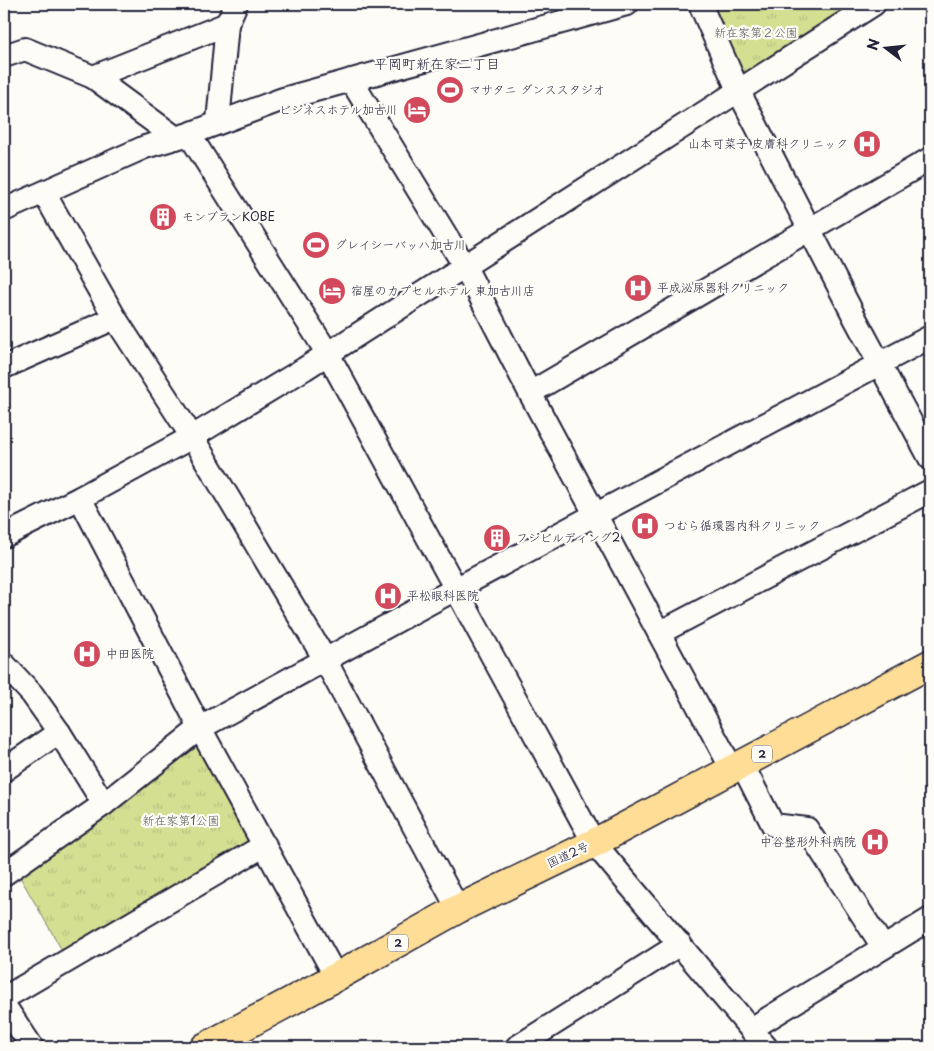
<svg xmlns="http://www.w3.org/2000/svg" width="934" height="1051" viewBox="0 0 934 1051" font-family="'Playpen Sans','Klee One',sans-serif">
<defs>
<pattern id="grass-tufts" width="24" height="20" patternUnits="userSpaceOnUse" patternTransform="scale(1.25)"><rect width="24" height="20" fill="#d4df92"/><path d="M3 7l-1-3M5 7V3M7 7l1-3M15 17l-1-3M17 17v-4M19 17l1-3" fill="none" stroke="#b6bf7f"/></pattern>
</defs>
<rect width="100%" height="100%" fill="#fdfcf7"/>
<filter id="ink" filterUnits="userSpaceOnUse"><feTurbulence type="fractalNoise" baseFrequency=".02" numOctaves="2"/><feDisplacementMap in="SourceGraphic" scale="10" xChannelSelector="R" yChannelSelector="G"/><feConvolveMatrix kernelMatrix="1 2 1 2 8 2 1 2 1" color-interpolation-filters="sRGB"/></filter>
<g filter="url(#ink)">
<g fill="url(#grass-tufts)" stroke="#7b8066">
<polygon points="711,4 857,4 748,73 738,68"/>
<polygon points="191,745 202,750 252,834 249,844 63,952 20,877 109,811"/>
</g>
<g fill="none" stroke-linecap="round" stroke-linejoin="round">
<g stroke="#22223b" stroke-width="26">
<g id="minor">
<polyline points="700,4 738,90 856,320 930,458"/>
<polyline points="227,24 236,4"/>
<polyline points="4,56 25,49 93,77"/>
<polyline points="351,80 464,265 530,393 732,769"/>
<polyline points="189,134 328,354 594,843 766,1047"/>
<polyline points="176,138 93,77 227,24 218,122"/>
<polyline points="44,193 115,318 192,437 323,656 458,909"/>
<polyline points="4,210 145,147 189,134 283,99 627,4"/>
<polyline points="4,367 115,318"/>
<polyline points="530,393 930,159"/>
<polyline points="80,498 200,728 336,977"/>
<polyline points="4,536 80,498 192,437 304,369 874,4"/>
<polyline points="659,633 930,491"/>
<polyline points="4,664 32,694 59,732 104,804"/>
<polyline points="742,764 773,825 807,829 883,947"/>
<polyline points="4,770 59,732"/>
<polyline points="4,874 104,804 200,728 433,601 930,337"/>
<polyline points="4,998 265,845"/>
<polyline points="4,1005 32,1047"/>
<polyline points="751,1029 930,919"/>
<polyline points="517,1047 680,944"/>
</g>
</g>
<g stroke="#22223b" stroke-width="31">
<polyline id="highway" points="205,1047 336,977 458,909 594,843 930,664"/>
</g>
<use href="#minor" stroke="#fdfcf7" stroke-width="22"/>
<use href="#highway" stroke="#fedd96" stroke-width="28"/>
<g stroke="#22223b" stroke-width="5.5">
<polyline id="rail" points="4,5 6,4"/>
</g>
<use href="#rail" stroke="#fdfcf7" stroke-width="4" stroke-dasharray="11" stroke-linecap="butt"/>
</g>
</g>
<defs>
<g id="stadium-disc" transform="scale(1.4375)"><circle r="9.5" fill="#d1495b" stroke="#fdfcf7"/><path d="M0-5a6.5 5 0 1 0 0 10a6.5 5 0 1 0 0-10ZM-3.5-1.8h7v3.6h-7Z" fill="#fff"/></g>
<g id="hotel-disc" transform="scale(1.4375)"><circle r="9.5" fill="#d1495b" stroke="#fdfcf7"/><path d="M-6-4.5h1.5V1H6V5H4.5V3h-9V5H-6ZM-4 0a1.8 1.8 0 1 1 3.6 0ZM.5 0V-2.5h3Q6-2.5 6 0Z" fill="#fff"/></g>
<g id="hospital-disc" transform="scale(1.4375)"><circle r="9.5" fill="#d1495b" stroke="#fdfcf7"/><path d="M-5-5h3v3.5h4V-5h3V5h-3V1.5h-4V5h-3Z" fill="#fff"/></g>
<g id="building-disc" transform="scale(1.4375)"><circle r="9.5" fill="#d1495b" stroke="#fdfcf7"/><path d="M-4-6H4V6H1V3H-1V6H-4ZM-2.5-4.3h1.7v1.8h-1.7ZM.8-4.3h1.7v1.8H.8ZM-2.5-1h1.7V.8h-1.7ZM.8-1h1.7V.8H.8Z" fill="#fff"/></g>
</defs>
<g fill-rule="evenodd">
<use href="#stadium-disc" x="450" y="90"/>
<use href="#hotel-disc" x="417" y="110"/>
<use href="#hospital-disc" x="867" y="144"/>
<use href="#building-disc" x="163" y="217"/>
<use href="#stadium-disc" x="316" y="245"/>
<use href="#hospital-disc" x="638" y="288"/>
<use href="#hotel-disc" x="332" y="291"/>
<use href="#hospital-disc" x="645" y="526"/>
<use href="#building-disc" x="497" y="538"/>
<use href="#hospital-disc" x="388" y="596"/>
<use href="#hospital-disc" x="87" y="654"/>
<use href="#hospital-disc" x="875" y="842"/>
</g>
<g text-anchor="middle" stroke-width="4.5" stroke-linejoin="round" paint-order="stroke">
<g fill="#fdfcf7" stroke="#646373" stroke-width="1">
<rect x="752" y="745.5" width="20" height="17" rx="4"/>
<rect x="388" y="934.5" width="20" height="17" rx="4"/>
</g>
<g font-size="11" font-weight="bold" fill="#22223b">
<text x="762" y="758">2</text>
<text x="398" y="947">2</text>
</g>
<g font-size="12" fill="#575b55" stroke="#fdfcf7">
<text x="756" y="37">新在家第２公園</text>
<text x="181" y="825">新在家第1公園</text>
</g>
<g font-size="12" fill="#22223b" stroke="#fdfcf7" text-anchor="start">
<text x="469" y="94">マサタニ ダンススタジオ</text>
<text x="398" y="114" text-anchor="end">ビジネスホテル加古川</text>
<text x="848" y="148" text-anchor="end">山本可菜子 皮膚科クリニック</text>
<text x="182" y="221">モンブランKOBE</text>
<text x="335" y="249">グレイシーバッハ加古川</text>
<text x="657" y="292">平成泌尿器科クリニック</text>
<text x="351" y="295">宿屋のカプセルホテル 東加古川店</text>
<text x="664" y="530">つむら循環器内科クリニック</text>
<text x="516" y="542">フジビルディング2</text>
<text x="407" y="600">平松眼科医院</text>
<text x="106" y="658">中田医院</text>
<text x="856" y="846" text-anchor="end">中谷整形外科病院</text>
</g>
<g font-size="12" fill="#22223b" stroke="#fdfcf7">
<text transform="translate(568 855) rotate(-25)" y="4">国道2号</text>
</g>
<g font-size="14" fill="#22223b" stroke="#fdfcf7">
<text x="437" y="69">平岡町新在家二丁目</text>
</g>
</g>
<rect width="934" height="1051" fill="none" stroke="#fdfcf7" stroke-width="20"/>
<rect x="10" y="10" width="914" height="1031" fill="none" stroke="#22223b" stroke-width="2" filter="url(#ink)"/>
<g transform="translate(886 48) rotate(286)" stroke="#fdfcf7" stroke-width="4" paint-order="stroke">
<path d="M0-4L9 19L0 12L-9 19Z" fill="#22223b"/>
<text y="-8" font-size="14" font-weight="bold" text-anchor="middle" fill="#22223b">N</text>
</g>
</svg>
